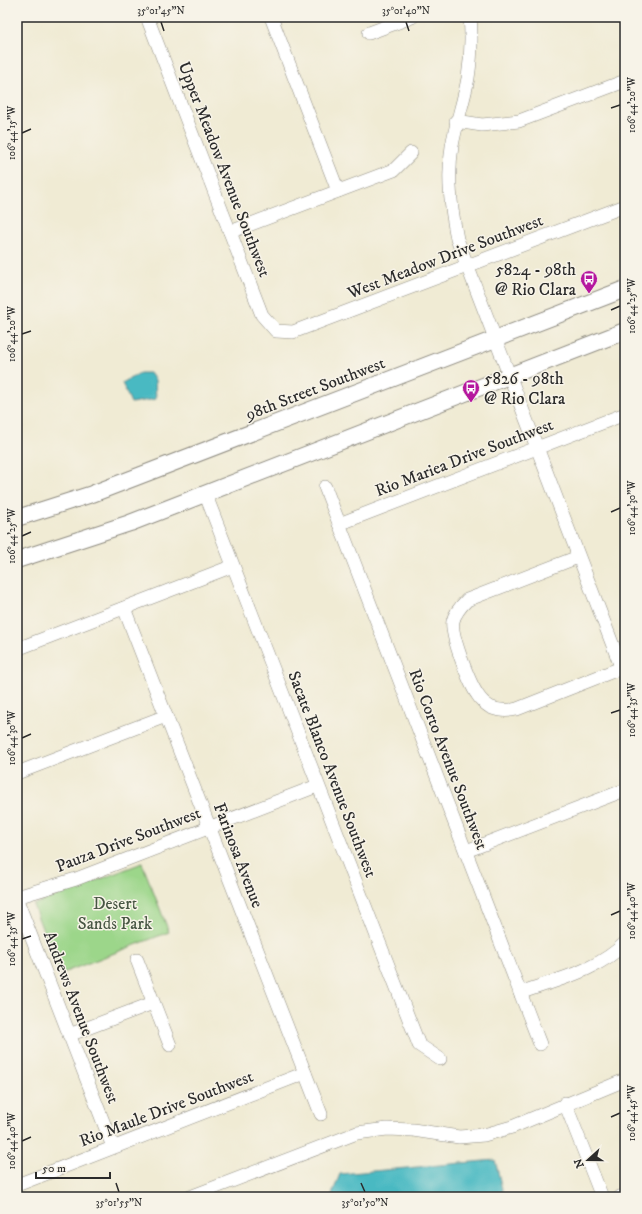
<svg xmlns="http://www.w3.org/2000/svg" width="642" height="1214" viewBox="0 0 642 1214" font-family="'IM FELL DW Pica',serif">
<rect width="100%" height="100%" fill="#f7f3e8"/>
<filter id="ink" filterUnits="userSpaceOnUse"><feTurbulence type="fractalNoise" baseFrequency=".025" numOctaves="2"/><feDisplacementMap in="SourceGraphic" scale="8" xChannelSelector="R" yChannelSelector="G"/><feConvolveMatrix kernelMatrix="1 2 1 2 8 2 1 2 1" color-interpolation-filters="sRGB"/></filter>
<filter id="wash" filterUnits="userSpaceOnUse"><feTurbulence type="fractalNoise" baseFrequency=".012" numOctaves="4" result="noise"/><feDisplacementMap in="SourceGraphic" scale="16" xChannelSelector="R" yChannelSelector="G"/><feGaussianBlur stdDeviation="0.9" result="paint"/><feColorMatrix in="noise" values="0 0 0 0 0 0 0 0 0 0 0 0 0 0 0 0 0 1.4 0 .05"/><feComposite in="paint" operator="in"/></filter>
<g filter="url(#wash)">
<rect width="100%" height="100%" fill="#f0ebd4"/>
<polygon fill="#9cd68a" stroke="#64805a" points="142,863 169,932 60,974 33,905"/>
<g fill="#4ab9c2" stroke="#3a7276">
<polygon points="140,373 150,373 155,380 156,399 131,403 122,383"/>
<polygon points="495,1160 504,1197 331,1197 340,1174"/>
</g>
</g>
<g filter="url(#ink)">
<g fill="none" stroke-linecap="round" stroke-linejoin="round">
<g stroke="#8e8b80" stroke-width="14">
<g id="minor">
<polyline points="147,17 262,315 276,331 293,332 625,206"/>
<polyline points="271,17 338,191"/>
<path d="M470 17C472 37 471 58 468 78 464 101 456 123 452 146 447 178 451 208 457 239L625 677"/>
<polyline points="369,33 412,17"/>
<polyline points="456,121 482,125 519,121 625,81"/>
<polyline points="230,232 394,170 411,153"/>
<polyline points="325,487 540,1044"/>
<polyline points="205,493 419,1045 440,1059"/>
<polyline points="339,524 625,414"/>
<path d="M578 557 467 600C461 606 455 613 453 621 450 634 469 682 477 694 480 699 485 704 490 707 498 711 508 711 517 709L621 668"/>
<polyline points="124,608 321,1114"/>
<polyline points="17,649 233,566"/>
<polyline points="17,773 166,716"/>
<polyline points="466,851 625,790"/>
<polyline points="17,897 76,879 317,786"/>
<polyline points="17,900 113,1147"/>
<polyline points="137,960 170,1045"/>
<path d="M520 993C555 980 598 971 625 943"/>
<polyline points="69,1035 153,1003"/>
<polyline points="565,1103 602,1197"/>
<polyline points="17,1185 305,1073"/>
<polyline points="190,1197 357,1133 387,1129 413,1130 459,1137 484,1135 512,1127 625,1080"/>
<polyline points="620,1197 625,1195"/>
</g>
</g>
<g stroke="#8e8b80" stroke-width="18">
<g id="major">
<polyline points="17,518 92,494 625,289"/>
<polyline points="17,560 130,523 625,331"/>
</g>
</g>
<use href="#minor" stroke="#fff" stroke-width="13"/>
<use href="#major" stroke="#fff" stroke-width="16"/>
</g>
</g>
<path fill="none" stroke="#2b2b2b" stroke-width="1.5" d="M161 22 164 31M406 22 409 31M611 108 620 105M22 133 31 129M611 310 620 306M22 334 31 331M611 512 620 508M22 536 31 532M611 713 620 710M22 738 31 734M611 915 620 911M22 939 31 936M611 1117 620 1113M22 1141 31 1137M116 1183 119 1192M361 1183 365 1192"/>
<defs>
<g id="bus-pin" transform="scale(0.9)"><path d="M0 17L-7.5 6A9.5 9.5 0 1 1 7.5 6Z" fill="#b5179e" stroke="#f7f3e8"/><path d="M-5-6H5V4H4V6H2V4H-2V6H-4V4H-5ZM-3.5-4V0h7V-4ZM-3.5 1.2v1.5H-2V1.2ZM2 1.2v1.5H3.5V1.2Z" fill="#fff"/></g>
</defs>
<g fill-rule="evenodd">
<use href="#bus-pin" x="589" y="279"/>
<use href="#bus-pin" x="471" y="388"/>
</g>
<g text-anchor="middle" stroke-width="3" stroke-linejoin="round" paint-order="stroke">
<g font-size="17" fill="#2b2b2b" stroke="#f7f3e8">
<text transform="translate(225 169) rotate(69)" y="6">Upper Meadow Avenue Southwest</text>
<text transform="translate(445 256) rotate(-21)" y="6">West Meadow Drive Southwest</text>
<text transform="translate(315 388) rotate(-21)" y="6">98th Street Southwest</text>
<text transform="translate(464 457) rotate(-21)" y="6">Rio Mariea Drive Southwest</text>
<text transform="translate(449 759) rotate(69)" y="6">Rio Corto Avenue Southwest</text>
<text transform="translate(333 774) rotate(69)" y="6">Sacate Blanco Avenue Southwest</text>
<text transform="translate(128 839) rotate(-21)" y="6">Pauza Drive Southwest</text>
<text transform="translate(239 855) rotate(69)" y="6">Farinosa Avenue</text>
<text transform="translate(82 1017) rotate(69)" y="6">Andrews Avenue Southwest</text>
<text transform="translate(166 1108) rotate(-21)" y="6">Rio Maule Drive Southwest</text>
</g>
<g font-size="17" fill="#2b2b2b" stroke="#f7f3e8" text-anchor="end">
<text x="576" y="275">5824 - 98th<tspan x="576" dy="20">@ Rio Clara</tspan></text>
<text x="484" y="384" text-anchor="start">5826 - 98th<tspan x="484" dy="20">@ Rio Clara</tspan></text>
</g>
<g font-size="17" fill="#475643" stroke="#f7f3e8">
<text x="115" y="909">Desert<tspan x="115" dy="20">Sands Park</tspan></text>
</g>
</g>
<rect width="642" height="1214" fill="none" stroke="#f7f3e8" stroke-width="44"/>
<g transform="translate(588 1160) rotate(249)" stroke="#f7f3e8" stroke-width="3" paint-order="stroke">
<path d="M0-3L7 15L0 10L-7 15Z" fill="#2b2b2b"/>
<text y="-6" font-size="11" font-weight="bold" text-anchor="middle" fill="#2b2b2b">N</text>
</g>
<path d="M36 1172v6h74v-6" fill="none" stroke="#2b2b2b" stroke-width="2"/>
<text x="42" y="1172" font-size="12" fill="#2b2b2b" stroke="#f7f3e8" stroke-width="3" paint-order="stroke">50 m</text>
<rect x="22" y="22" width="598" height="1170" fill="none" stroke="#2b2b2b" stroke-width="1.5"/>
<g font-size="10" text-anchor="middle" fill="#2b2b2b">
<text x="161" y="14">35°01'45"N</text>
<text x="406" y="14">35°01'40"N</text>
<text transform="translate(631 105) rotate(-90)" y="4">106°44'20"W</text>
<text transform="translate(11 133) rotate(-90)" y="4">106°44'15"W</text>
<text transform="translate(631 306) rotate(-90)" y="4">106°44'25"W</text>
<text transform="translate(11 334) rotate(-90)" y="4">106°44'20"W</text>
<text transform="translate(631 508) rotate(-90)" y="4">106°44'30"W</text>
<text transform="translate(11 536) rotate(-90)" y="4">106°44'25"W</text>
<text transform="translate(631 710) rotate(-90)" y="4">106°44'35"W</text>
<text transform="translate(11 738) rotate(-90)" y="4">106°44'30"W</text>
<text transform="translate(631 911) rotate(-90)" y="4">106°44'40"W</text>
<text transform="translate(11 939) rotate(-90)" y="4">106°44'35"W</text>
<text transform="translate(631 1113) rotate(-90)" y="4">106°44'45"W</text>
<text transform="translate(11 1141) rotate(-90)" y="4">106°44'40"W</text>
<text x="119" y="1206">35°01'55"N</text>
<text x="365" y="1206">35°01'50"N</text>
</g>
</svg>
